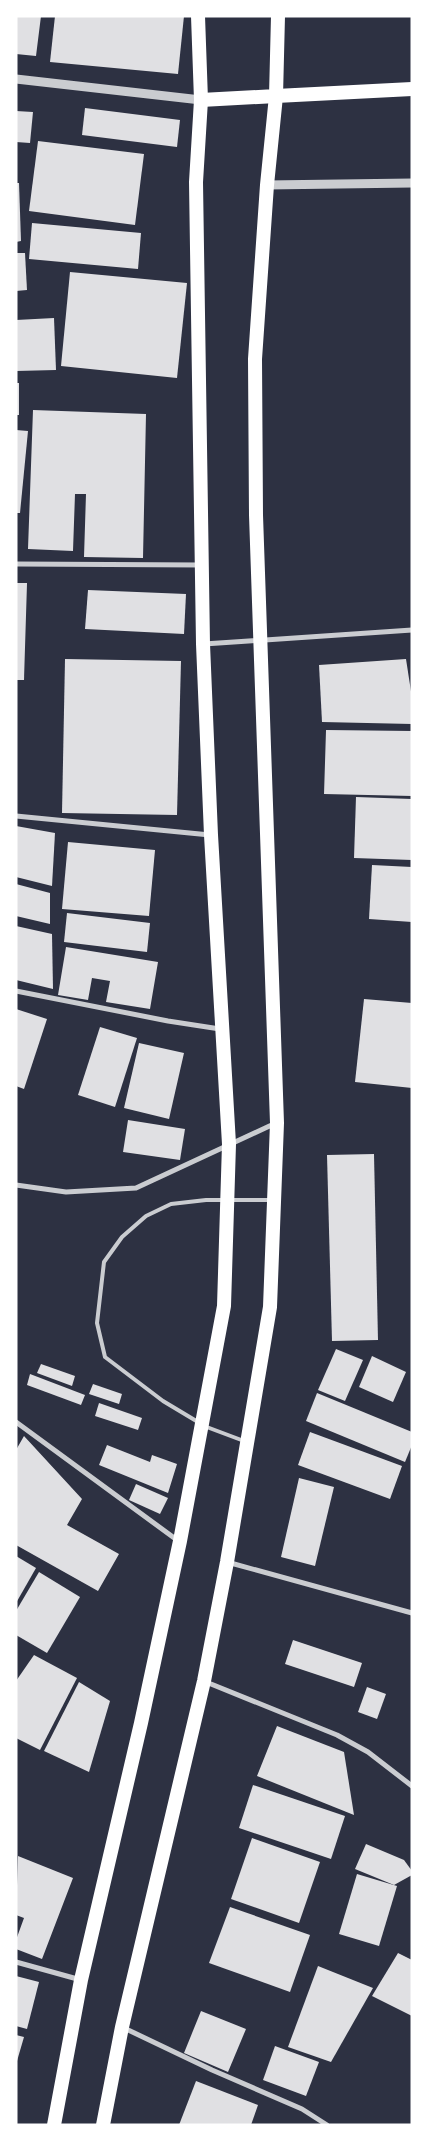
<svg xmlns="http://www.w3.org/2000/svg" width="428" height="2141" viewBox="0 0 428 2141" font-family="Overpass,sans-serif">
<rect width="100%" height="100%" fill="#2d3142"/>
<g fill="#e0e0e3">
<polygon points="16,16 41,16 36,56 16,54"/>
<polygon points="55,16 184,16 178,74 50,62"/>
<polygon points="85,108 180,120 177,147 82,135"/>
<polygon points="16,111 33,112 30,143 16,142"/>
<polygon points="38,141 144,154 135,225 29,211"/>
<polygon points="16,183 19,183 21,241 16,242"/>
<polygon points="32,223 141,233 138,269 29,259"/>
<polygon points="16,253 25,253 27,290 16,291"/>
<polygon points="70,272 187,283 177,378 61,366"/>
<polygon points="54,318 56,370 16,371 16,320"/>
<rect x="16" y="383" width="3" height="32"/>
<polygon points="33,410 146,414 143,558 84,557 86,494 75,494 73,551 28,549"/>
<polygon points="16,430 28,431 20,513 16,513"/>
<polygon points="16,583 27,583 24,680 16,680"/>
<polygon points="88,590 186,594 184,634 85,629"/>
<polygon points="65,659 181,661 177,815 62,813"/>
<polygon points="406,659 412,698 412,724 322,722 319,665"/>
<polygon points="326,730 412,731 412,796 324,794"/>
<polygon points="356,797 412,799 412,860 354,858"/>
<polygon points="16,826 55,833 52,886 16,877"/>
<polygon points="68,842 155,850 149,916 62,909"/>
<polygon points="372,865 412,867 412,922 369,919"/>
<polygon points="16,884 50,893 50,924 16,916"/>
<polygon points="67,913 150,923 147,952 64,942"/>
<polygon points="16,926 52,934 53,989 16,980"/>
<polygon points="66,947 158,962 150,1009 106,1002 110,981 92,978 88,1000 58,995"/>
<polygon points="364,999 412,1003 412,1088 355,1082"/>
<polygon points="16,1009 47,1019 24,1089 16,1086"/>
<polygon points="100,1027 137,1038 115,1107 78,1095"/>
<polygon points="139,1043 184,1053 169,1119 124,1108"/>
<polygon points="128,1120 185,1129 180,1160 123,1152"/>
<polygon points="374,1154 378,1340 332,1341 327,1155"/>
<polygon points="336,1349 363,1360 345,1401 318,1390"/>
<polygon points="372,1356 406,1372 393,1402 359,1387"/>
<polygon points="41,1364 75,1376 72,1386 37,1373"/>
<polygon points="30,1374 85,1395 81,1405 27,1385"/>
<polygon points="93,1384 122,1394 119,1404 89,1394"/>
<polygon points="317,1393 412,1432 412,1445 405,1462 306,1421"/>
<polygon points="99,1403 142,1418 138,1430 95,1416"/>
<polygon points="310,1432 402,1466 390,1499 298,1465"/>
<polygon points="24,1436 82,1499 67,1525 119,1554 98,1591 16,1545 16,1450"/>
<polygon points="107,1445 150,1462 152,1455 177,1464 168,1493 99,1465"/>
<polygon points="299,1478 334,1487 315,1566 281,1557"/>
<polygon points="136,1484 168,1498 160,1514 129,1500"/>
<polygon points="16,1556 36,1568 16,1603"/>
<polygon points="39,1572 80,1597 47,1653 16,1635 16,1611"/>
<polygon points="293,1640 362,1663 354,1687 285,1664"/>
<polygon points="34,1655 77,1678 40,1750 16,1738 16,1681"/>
<polygon points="79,1682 110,1701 89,1772 44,1751"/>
<polygon points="367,1687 386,1694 377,1719 358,1712"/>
<polygon points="277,1726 344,1752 354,1815 257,1776"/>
<polygon points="253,1785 345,1816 331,1859 239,1828"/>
<polygon points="252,1838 320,1862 299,1923 231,1899"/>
<polygon points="366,1844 404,1860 412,1871 412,1875 394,1885 355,1869"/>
<polygon points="18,1856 73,1878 42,1959 16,1949 16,1940 24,1918 16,1915"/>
<polygon points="357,1874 397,1886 379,1946 339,1934"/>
<polygon points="230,1907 310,1935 290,1992 209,1963"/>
<polygon points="398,1953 412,1960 412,2016 372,1996"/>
<polygon points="318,1966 373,1988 331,2062 288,2047"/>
<polygon points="16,1976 39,1982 27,2029 16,2026"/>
<polygon points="201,2011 246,2029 228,2072 184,2053"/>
<polygon points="16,2035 24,2037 17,2061 16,2061"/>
<polygon points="275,2046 319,2062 306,2096 263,2080"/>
<polygon points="196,2081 258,2105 251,2125 179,2125"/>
</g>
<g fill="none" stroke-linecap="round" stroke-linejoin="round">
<g stroke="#caccd0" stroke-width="4">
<polyline points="198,1422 163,1401 105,1357 97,1323 104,1262 122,1237 146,1216 171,1204 206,1200 270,1200"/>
<polyline points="204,1426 244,1441"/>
</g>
<g stroke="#caccd0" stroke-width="5">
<polyline points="16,564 202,565"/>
<polyline points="204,644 412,630"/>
<polyline points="16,816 210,835"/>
<polyline points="16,991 168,1021 220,1029"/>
<polyline points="16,1185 66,1192 136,1188 276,1123"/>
<polyline points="16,1422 177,1540"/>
<polyline points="227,1562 412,1613"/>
<polyline points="206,1682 337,1735 368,1752 412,1786"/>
<polyline points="16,1962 81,1980"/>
<polyline points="124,2028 212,2070 302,2109 327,2125"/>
</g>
<g stroke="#caccd0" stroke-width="9">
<polyline points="16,79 201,100"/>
<polyline points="267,185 412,183"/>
</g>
<g stroke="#fff" stroke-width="14">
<polyline points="201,100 276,96 278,16"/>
<polyline points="54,2125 81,1980 141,1723 180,1541 224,1306 229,1144 211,835 203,644 196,182 201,100 198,16"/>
<polyline points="103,2125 122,2027 204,1681 227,1562 270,1307 277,1123 256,515 255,359 267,185 276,96 412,89"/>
</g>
</g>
<rect width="428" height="2141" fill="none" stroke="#ffffff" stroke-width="35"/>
</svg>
